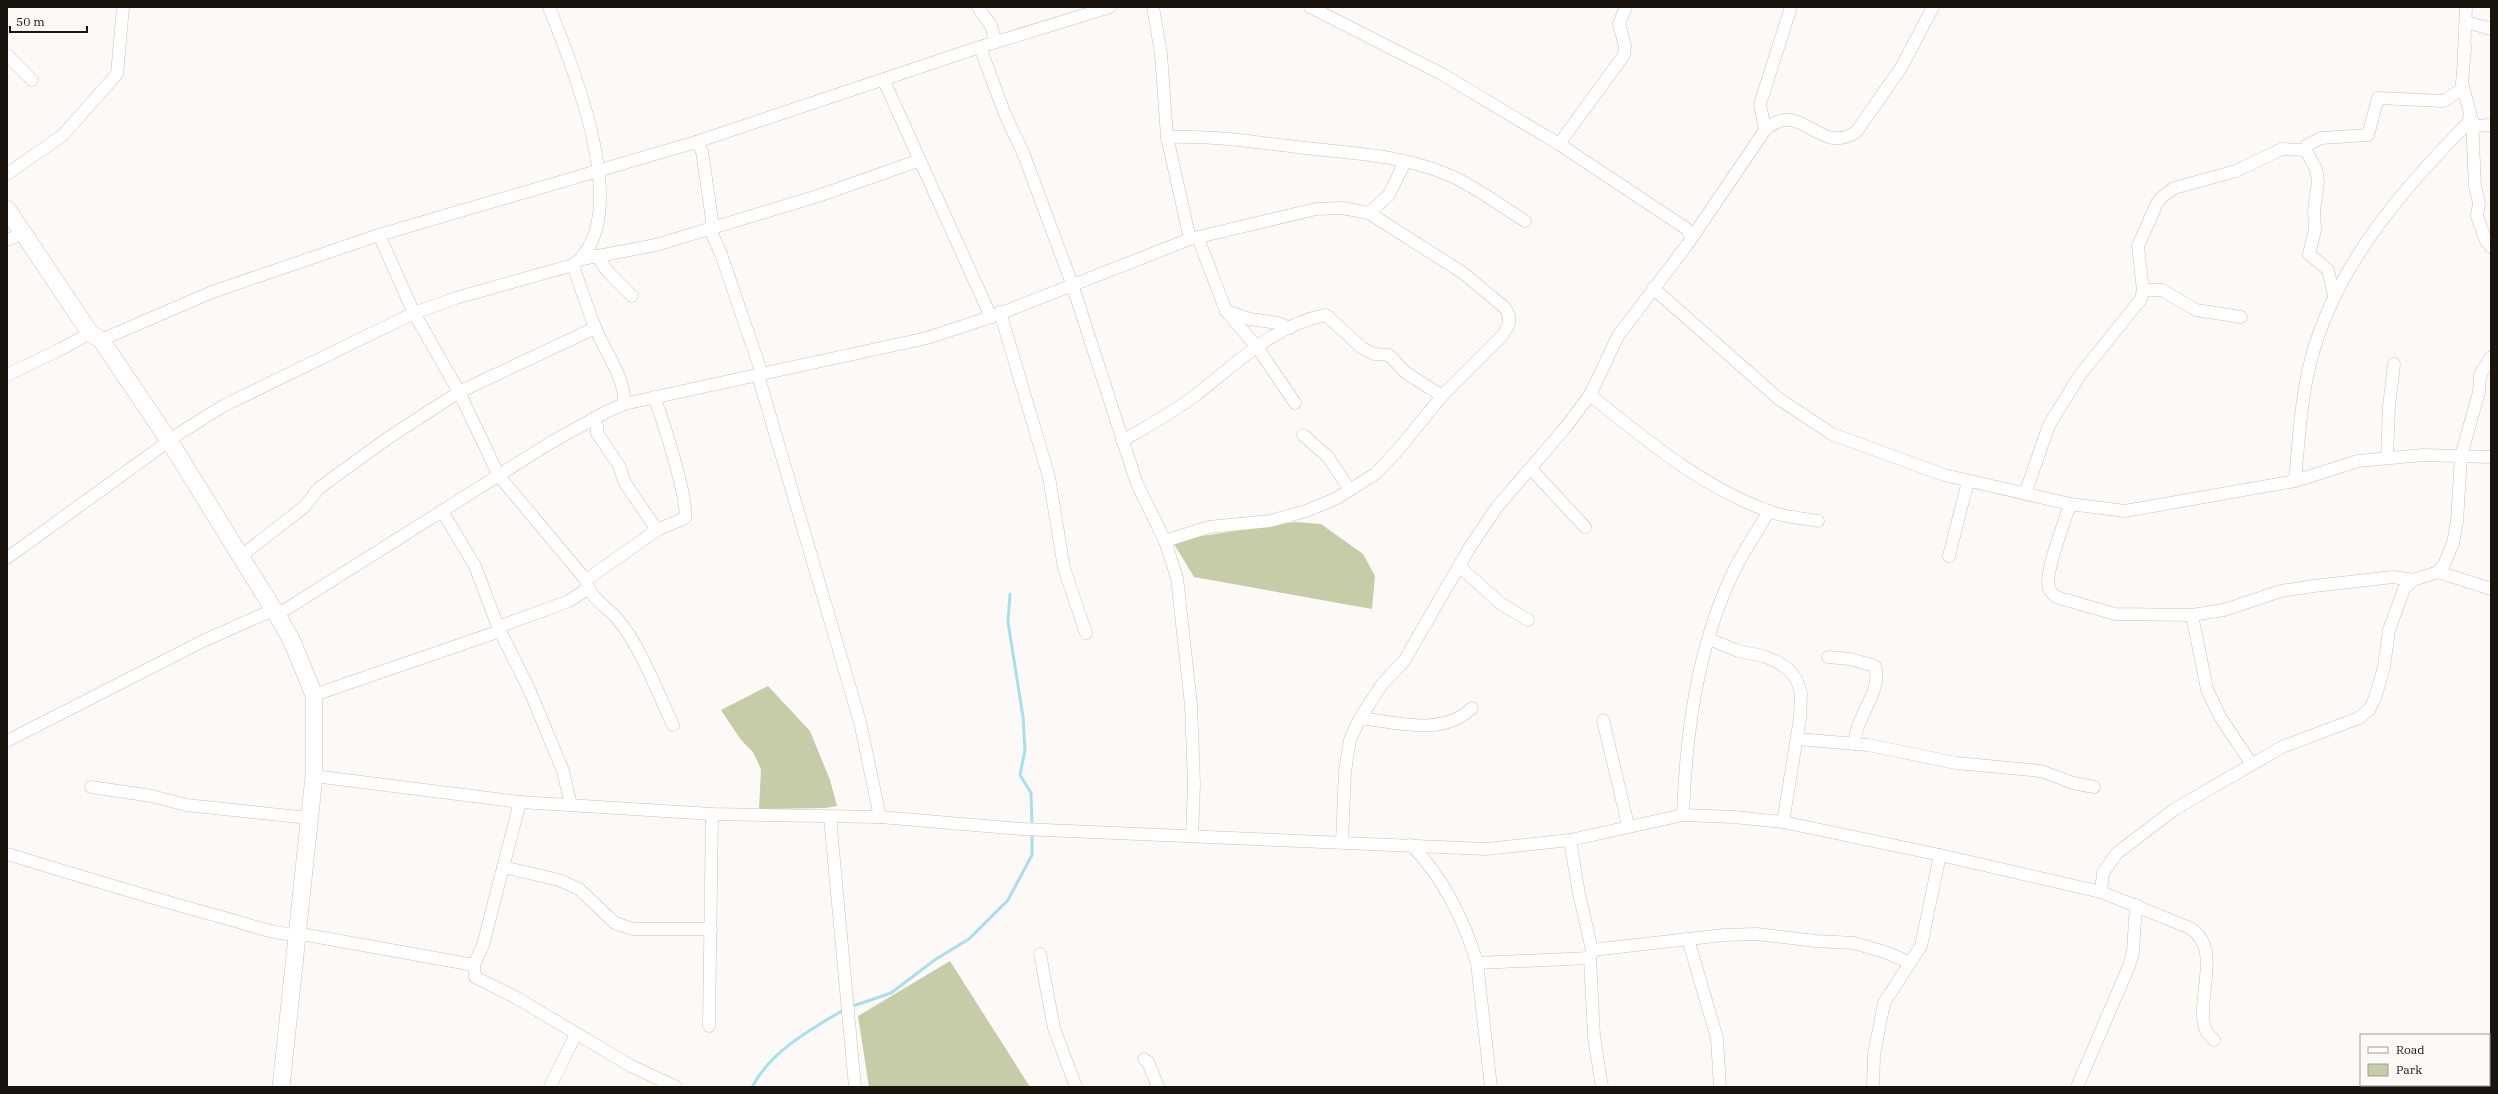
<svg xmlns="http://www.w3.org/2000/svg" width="2498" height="1094" viewBox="0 0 2498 1094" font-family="'IBM Plex Serif',serif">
<rect width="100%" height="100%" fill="#fdf9f6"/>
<g fill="#c7cca8">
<polygon points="1295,522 1321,524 1363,554 1375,576 1372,609 1194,577 1174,544 1202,536"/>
<polygon points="768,686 810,731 830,780 837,806 825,808 759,809 761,769 753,752 741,740 721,710"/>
<polygon points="950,961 1030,1087 869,1087 858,1016"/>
</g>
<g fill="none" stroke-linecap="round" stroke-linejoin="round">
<g stroke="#a9dfed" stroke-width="3">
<polyline points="1010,594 1008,622 1023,717 1025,750 1020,775 1031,793 1032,826"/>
<polyline points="850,1007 891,993 936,959 969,939 1008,900 1032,855 1032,831"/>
<path d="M752 1087C772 1050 810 1030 845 1009"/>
</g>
<g stroke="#d1c0b1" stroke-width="13">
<g id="street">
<polyline points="978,7 991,26 996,42"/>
<polyline points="1153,7 1161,54 1167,137 1190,239"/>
<polyline points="1310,7 1440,73 1559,144 1687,229 1691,237"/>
<polyline points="2466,22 2491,29"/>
<polyline points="980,47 1004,112 1024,155 1072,284 1137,484 1165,541 1177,578 1191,705 1194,784 1192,836"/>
<polyline points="2465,47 2462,83 2472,120 2475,186 2479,203 2477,216 2486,241 2491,247"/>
<polyline points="2464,54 2466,7"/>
<polyline points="7,55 32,80"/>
<polyline points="884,81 991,317"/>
<polyline points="2469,118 2475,126 2491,125"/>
<polyline points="1765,130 1760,104 1791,7"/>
<path d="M1167 137C1212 135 1253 142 1297 147 1346 153 1397 154 1444 173 1472 184 1499 205 1525 221"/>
<polyline points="696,142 702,151 713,227"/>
<polyline points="1559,144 1624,55 1625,46 1619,24 1626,7"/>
<polyline points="7,174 63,135 117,74 123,7"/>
<polyline points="1369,213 1389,195 1405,162"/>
<polyline points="709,227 721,254 762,374"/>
<path d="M379 235 414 313 459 392 499 476 586 580C588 597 609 608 619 621 642 649 657 692 673 725"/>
<polyline points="1198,238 1226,311 1257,347 1295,403"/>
<polyline points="7,240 24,233"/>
<polyline points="597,256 608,272 632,296"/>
<polyline points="582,259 656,245 821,195 920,160"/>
<path d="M573 265C580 286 587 307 595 327 604 351 626 378 624 404"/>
<polyline points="1653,288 1779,399 1832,434 1944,475 2070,504 2125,511 2295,481 2358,461 2423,455 2491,457"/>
<polyline points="2143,290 2162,290 2196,310 2241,317"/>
<polyline points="2334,296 2328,270 2309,254 2315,230 2314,211 2318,181 2316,169 2306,150 2307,145 2321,138 2368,135 2378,98 2444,101 2463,88"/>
<polyline points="1226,311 1250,319 1278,323 1290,328"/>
<polyline points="1000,312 1049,477 1064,568 1086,633"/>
<polyline points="101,340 212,292 379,235 696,142 980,47 1110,7"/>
<polyline points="7,375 61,349 90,333"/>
<polyline points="758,375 860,722 880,817"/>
<path d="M1590 395C1645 439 1700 486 1768 511 1783 517 1802 518 1818 521"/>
<polyline points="592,419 597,426 597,433 619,466 625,483 657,530"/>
<polyline points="1303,435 1328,457 1350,490"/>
<path d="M1122 441C1148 426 1174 412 1197 394 1236 364 1275 324 1326 315L1362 348 1374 354 1389 355 1405 372 1442 396"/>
<polyline points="2387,457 2389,406 2394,364"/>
<polyline points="1531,469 1585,527"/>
<path d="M2295 481C2299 437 2301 392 2314 349 2340 261 2406 185 2470 121"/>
<polyline points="2025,494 2049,425 2080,375 2141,299 2143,290 2138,246 2157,203 2162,197 2174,188 2236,171 2282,149 2306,150"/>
<path d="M2070 504C2064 524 2048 563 2048 583 2048 589 2051 593 2056 597L2115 614 2192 615 2224 610 2281 591 2314 586 2393 577 2413 580"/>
<polyline points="442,511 475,566 498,627 529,689 563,771 571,805"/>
<polyline points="241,556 304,507 319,488 388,438 459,392 595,328"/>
<polyline points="1949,556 1968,481"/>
<path d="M7 558 180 433 223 406 414 313 456 298 573 265C636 218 572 66 549 7"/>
<polyline points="1459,566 1500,603 1528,620"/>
<polyline points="2438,572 2491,589"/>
<path d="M586 580 657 530 685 518C689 501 662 417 654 397"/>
<polyline points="277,615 550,443 606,412 624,404 927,338 991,317 1190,239 1316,209 1342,208 1369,213 1463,273 1505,308 1509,316 1509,324 1503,335 1442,396 1397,451 1375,474 1337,498 1306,511 1270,521 1209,527 1165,541"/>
<polyline points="2192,615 2207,689 2220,717 2251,763"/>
<polyline points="498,627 569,601 587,589"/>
<polyline points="1709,639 1738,651 1763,656 1776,661 1789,670 1797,680 1801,694 1800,718 1783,822"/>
<path d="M1828 657 1850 659 1875 666C1883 693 1854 717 1855 744"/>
<polyline points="314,695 500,631"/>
<path d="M1360 718C1397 722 1442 737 1472 708"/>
<polyline points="1603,720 1628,825"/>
<polyline points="1797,739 1868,745 1956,763 2041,771 2073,783 2094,787"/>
<polyline points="7,741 203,641 273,610"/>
<path d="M314 776 520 802 712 814 880 817 1022 829 1486 849 1570 840 1683 815 1734 817 1783 822 1940 855 2101 892 2190 928C2224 949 2194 1001 2206 1031 2208 1034 2212 1038 2214 1040"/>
<polyline points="91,787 152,796 186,805 309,818"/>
<polyline points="520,802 483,945 474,965 475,977 515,997 631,1066 676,1087"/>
<path d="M1683 815C1686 733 1697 649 1732 575 1742 553 1757 532 1769 511"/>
<polyline points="830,817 855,1087"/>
<path d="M1342 841 1345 771 1350 740 1360 718 1383 683 1404 661 1470 547 1497 507 1565 428 1590 395 1618 336 1687 245 1765 130C1802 97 1818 157 1856 132L1901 68 1933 7"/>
<path d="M1411 845C1442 875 1465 922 1477 963L1491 1087"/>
<path d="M7 854C77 875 147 897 218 916 246 923 278 937 307 935L474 965"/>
<polyline points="503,867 559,880 579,889 615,923 633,929 711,929"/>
<polyline points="2101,892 2103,873 2117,853 2175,809 2282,747 2359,718 2369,710 2375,698 2384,667 2389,630 2404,589 2413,580 2438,572 2444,565 2453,543 2457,522 2461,456 2479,392 2480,375 2491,357"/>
<polyline points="1688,939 1717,1038 1720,1087"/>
<polyline points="1592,950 1724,935 1756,934 1816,941 1854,943 1888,953 1910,963"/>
<polyline points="1040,954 1054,1028 1076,1087"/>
<polyline points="1590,958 1594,1037 1602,1087"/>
<polyline points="1477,963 1590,958 1592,950 1579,894 1570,840"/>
<polyline points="709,1026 712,814"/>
<polyline points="1144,1059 1148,1062 1158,1087"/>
<polyline points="550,1087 576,1034"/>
<polyline points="1873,1087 1874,1055 1884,1003 1921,946 1940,855"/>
<polyline points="2077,1087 2129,966 2133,952 2136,905"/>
</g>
</g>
<g stroke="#d1c0b1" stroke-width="18">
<polyline id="secondary" points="7,209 90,333 101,340 170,442 277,615 291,639 314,695 314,776 281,1087"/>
</g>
<use href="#street" stroke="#fff" stroke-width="12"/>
<use href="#secondary" stroke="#fff" stroke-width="17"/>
</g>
<rect width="2498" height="1094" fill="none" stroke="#1a140e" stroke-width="16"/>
<rect x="2360" y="1034" width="130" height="52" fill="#fdf9f6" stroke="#a29d99"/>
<rect x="2368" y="1047" width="20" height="6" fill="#ffffff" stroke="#a29d99"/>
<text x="2396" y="1054" font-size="12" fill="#1a140e">Road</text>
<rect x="2368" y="1064" width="20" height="12" fill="#c7cca8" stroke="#a29d99"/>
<text x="2396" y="1074" font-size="12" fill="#1a140e">Park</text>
<path d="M10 26v6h77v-6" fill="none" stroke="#1a140e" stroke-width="2"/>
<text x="16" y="26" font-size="12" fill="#1a140e" stroke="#fdf9f6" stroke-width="3" paint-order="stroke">50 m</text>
</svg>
